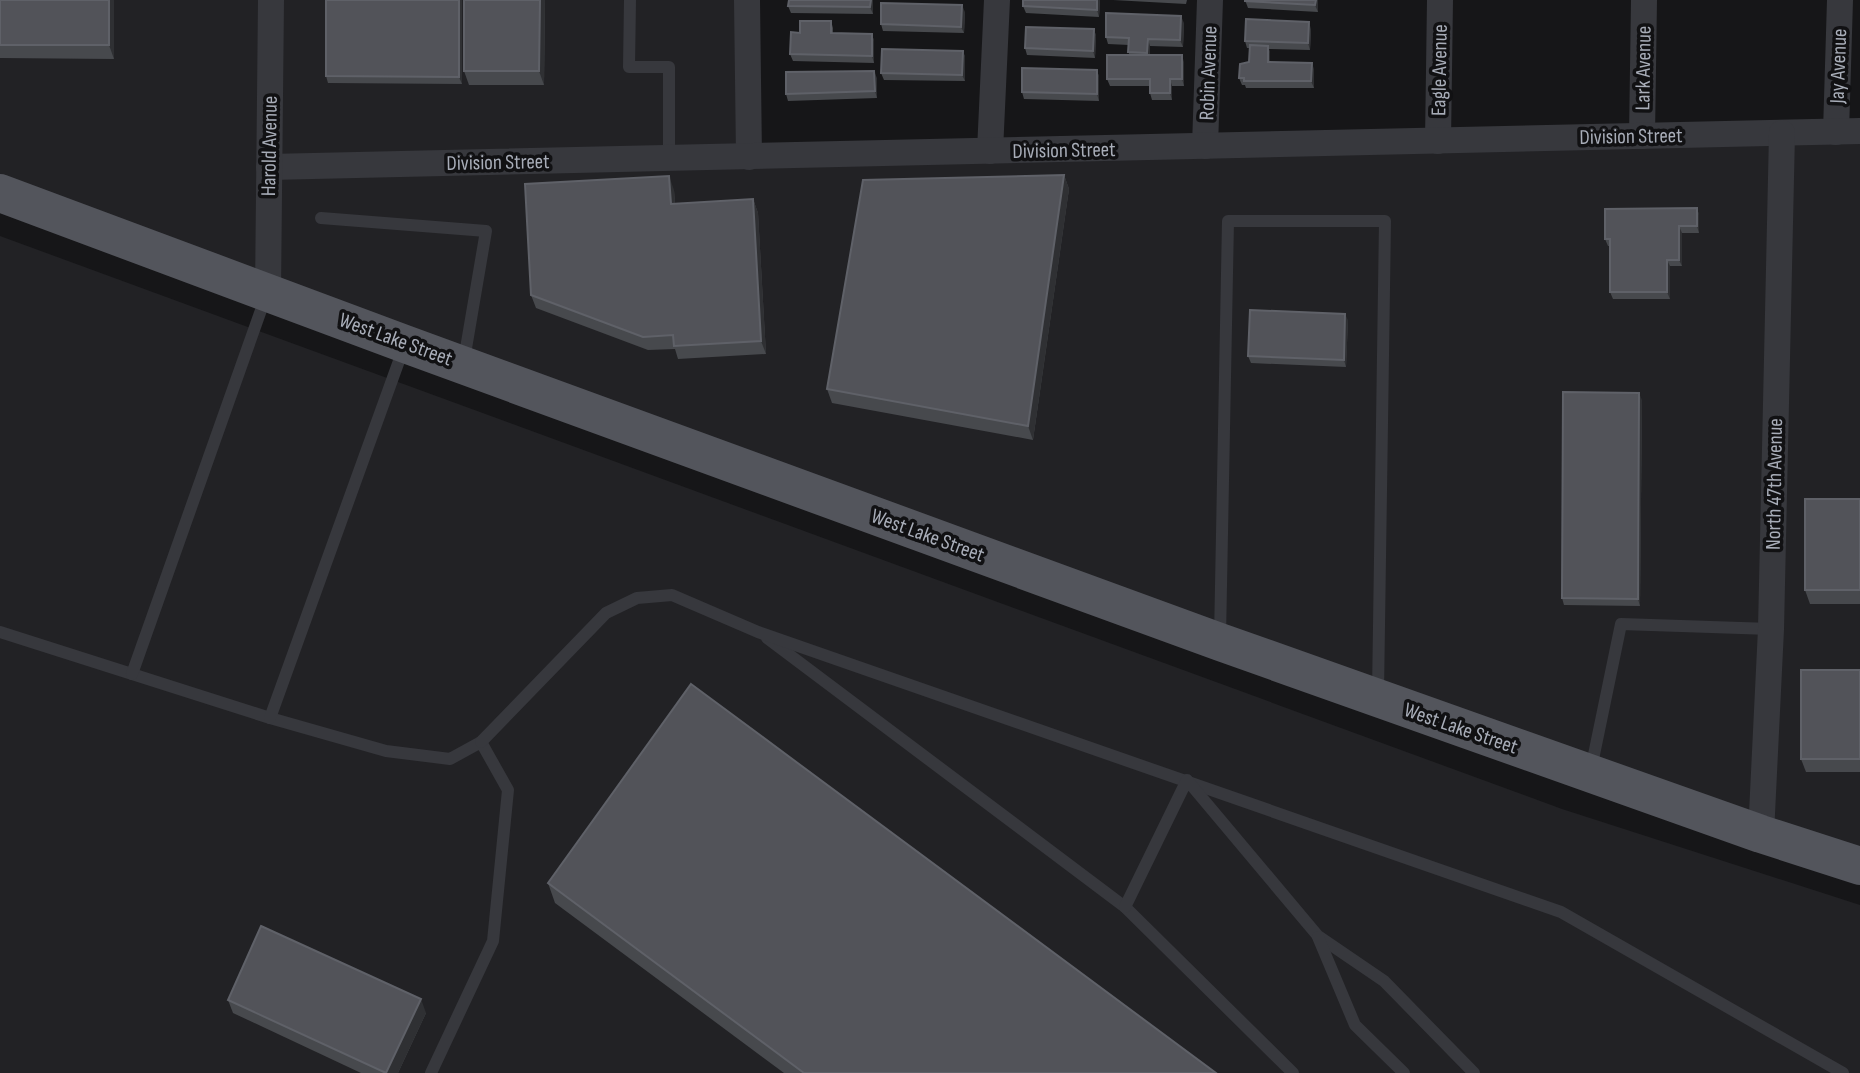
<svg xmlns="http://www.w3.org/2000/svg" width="1860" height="1073" viewBox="0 0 1860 1073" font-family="'Sofia Sans Condensed',sans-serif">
<rect width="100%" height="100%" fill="#161618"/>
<g fill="#222225">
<polygon points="0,0 747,0 749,156 1860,131 1860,866 0,193"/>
<polygon points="0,236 1562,809 1860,905 1860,1073 0,1073"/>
</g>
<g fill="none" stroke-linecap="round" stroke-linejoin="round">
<g stroke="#37383d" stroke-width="12">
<polyline points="630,0 629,67 669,67 669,158"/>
<polyline points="321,218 486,231 464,360"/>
<polyline points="0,632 270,718 386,751 450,759 481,742 508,790 493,941 431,1073"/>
<polyline points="767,638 1125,907 1293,1073"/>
<polyline points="1220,638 1228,221 1385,221 1378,693"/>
<polyline points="132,674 266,296"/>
<polyline points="270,718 404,347"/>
<polyline points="481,742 606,613 637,598 672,595 758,632 1561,912 1843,1073"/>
<polyline points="1591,769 1621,624 1771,629"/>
<polyline points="1125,907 1187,780 1318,936 1384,981 1474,1073"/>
<polyline points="1318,937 1355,1025 1404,1073"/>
</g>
<g stroke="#37383d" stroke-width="26">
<polyline points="747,0 749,157"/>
<polyline points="1836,132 1840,0"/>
<polyline points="1642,136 1644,0"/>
<polyline points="1438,141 1440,0"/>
<polyline points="1205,146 1210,0"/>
<polyline points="990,151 997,0"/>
<polyline points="269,167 1860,131"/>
<polyline points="268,292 271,0"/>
<polyline points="1761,834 1771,629 1782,133"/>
</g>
<polyline stroke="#53555c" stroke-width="38" points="0,193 405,344 1220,642 1761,834 1860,866"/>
</g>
<g fill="#47494d">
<polygon points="0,0 114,0 114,59 0,58"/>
<polygon points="326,0 462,0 462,84 328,83 326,76"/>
<polygon points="464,0 545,0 544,85 469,85 464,71"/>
<polygon points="873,0 873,14 791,13 788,6"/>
<polygon points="1023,0 1100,0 1099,17 1026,13 1023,6"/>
<polygon points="1113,0 1187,0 1186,4"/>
<polygon points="1245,0 1318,0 1318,12 1248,8"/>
<polygon points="965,12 964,33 883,31 881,24"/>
<polygon points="831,21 833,28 833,33 872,34 874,41 874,63 793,61 790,54 800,33"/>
<polygon points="1184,23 1183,47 1150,46 1150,55 1184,62 1184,86 1172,86 1172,100 1152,100 1150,93 1150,86 1110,86 1107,79 1129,55 1129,45 1108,44 1106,37"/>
<polygon points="1094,29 1096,36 1095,58 1027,55 1025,48"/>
<polygon points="1311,29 1310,50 1269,49 1270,53 1270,62 1314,69 1314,88 1246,88 1245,85 1242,85 1239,78 1249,62 1250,48 1247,48 1245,41"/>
<polygon points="963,51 965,57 965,81 884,80 881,73"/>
<polygon points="1097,70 1099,77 1099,101 1024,99 1022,92"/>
<polygon points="877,78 877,98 788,101 786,94"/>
<polygon points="1064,175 1069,189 1033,440 832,403 827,389"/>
<polygon points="674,190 675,204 753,199 758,213 766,354 678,359 675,349 648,350 536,308 531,295"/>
<polygon points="1697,208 1699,215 1699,233 1682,233 1682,266 1670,266 1670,299 1613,299 1610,292 1610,246 1608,246 1605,239"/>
<polygon points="1348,320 1346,367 1251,363 1248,356"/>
<polygon points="1642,400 1640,606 1564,605 1562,598"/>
<polygon points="1860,499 1860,604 1810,604 1805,590"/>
<polygon points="1860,670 1860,772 1806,772 1801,759"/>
<polygon points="548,883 1216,1073 784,1073 555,903"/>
<polygon points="228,1000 426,1013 398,1073 361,1073 233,1013"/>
</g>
<g fill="#2f3033">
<polygon points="109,0 114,0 114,59 109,45"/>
<polygon points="459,0 462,0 462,84 459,77"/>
<polygon points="540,0 545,0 544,85 539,71"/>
<polygon points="871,0 873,0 873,14 870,7"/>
<polygon points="1097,0 1100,0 1099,17 1097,10"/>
<polygon points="1316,0 1318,0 1318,12 1315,5"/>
<polygon points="962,5 965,12 964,33 961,27"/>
<polygon points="1181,16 1184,23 1183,47 1180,40"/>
<polygon points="1309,22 1311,29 1310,50 1308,43"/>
<polygon points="1094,29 1096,36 1095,58 1093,51"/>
<polygon points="872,34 874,41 874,63 872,56"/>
<polygon points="1148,39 1150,46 1150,60 1147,53"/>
<polygon points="1268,46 1270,53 1270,69 1268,62"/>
<polygon points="963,51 965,57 965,81 962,75"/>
<polygon points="1182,55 1184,62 1184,86 1182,79"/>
<polygon points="1312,63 1314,69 1314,88 1311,81"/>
<polygon points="1097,70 1099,77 1099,101 1097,94"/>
<polygon points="874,71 877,78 877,98 875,91"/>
<polygon points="1170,79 1172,86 1172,100 1170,93"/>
<polygon points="1064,175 1069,189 1033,440 1028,426"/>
<polygon points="669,176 674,190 676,217 671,204"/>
<polygon points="753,199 758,213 766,354 761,341"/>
<polygon points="1697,208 1699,215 1699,233 1697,226"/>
<polygon points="1679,226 1682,233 1682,266 1679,260"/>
<polygon points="1667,260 1670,266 1670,299 1667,292"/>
<polygon points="1345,314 1348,320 1346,367 1344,360"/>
<polygon points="1639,393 1642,400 1640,606 1638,599"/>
<polygon points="421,999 426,1013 398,1073 386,1073"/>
</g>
<g fill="#525359" stroke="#5f6168" stroke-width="2">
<rect x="0" y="0" width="109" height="45"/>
<polygon points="326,0 459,0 459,77 326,76"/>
<polygon points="464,0 540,0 539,71 464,71"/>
<polygon points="789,0 871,0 870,7 788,6"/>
<polygon points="1023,0 1097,0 1097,10 1023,6"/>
<polygon points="1245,0 1316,0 1315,5 1245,1"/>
<polygon points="881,3 962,5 961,27 881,24"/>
<polygon points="1106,13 1181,16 1180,40 1148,39 1147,53 1128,52 1129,38 1106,37"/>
<polygon points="1246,19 1309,22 1308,43 1245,41"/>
<polygon points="800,21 831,21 831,33 872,34 872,56 790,54 791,32 800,33"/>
<polygon points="1026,27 1094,29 1093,51 1025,48"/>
<polygon points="1250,45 1268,46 1268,62 1312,63 1311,81 1244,81 1244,78 1239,78 1240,64 1249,62"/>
<polygon points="882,49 963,51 962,75 881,73"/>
<polygon points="1107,55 1182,55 1182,79 1170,79 1170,93 1150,93 1150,79 1107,79"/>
<polygon points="1022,68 1097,70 1097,94 1022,92"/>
<polygon points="874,71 875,91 786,94 786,72"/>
<polygon points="1064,175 1028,426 827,389 863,180"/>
<polygon points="669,176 671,204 753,199 761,341 674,346 673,335 643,337 531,295 525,184"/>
<polygon points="1697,208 1697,226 1679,226 1679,260 1667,260 1667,292 1610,292 1610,239 1605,239 1605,209"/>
<polygon points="1250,310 1345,314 1344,360 1248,356"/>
<polygon points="1563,392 1639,393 1638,599 1562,598"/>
<rect x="1805" y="499" width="55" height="91"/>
<rect x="1801" y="670" width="59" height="89"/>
<polygon points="691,684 1216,1073 804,1073 548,883"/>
<polygon points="261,926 421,999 386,1073 228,1000"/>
</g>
<g text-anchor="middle" stroke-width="7" stroke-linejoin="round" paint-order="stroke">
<g font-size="21" fill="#a8adb8" stroke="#111113">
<text transform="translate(1838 66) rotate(-88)" y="7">Jay Avenue</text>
<text transform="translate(1643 68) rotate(-89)" y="7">Lark Avenue</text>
<text transform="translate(1439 70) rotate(-89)" y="7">Eagle Avenue</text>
<text transform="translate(1208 73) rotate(-88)" y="7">Robin Avenue</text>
<text transform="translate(1631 136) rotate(-1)" y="7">Division Street</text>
<text transform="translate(269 146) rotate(-89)" y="7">Harold Avenue</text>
<text transform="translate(1064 150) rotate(-1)" y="7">Division Street</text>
<text transform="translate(498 162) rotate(-1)" y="7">Division Street</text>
<text transform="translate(396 339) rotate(20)" y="7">West Lake Street</text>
<text transform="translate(1774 484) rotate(-89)" y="7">North 47th Avenue</text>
<text transform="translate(928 535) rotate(20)" y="7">West Lake Street</text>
<text transform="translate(1461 728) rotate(19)" y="7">West Lake Street</text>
</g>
</g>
</svg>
